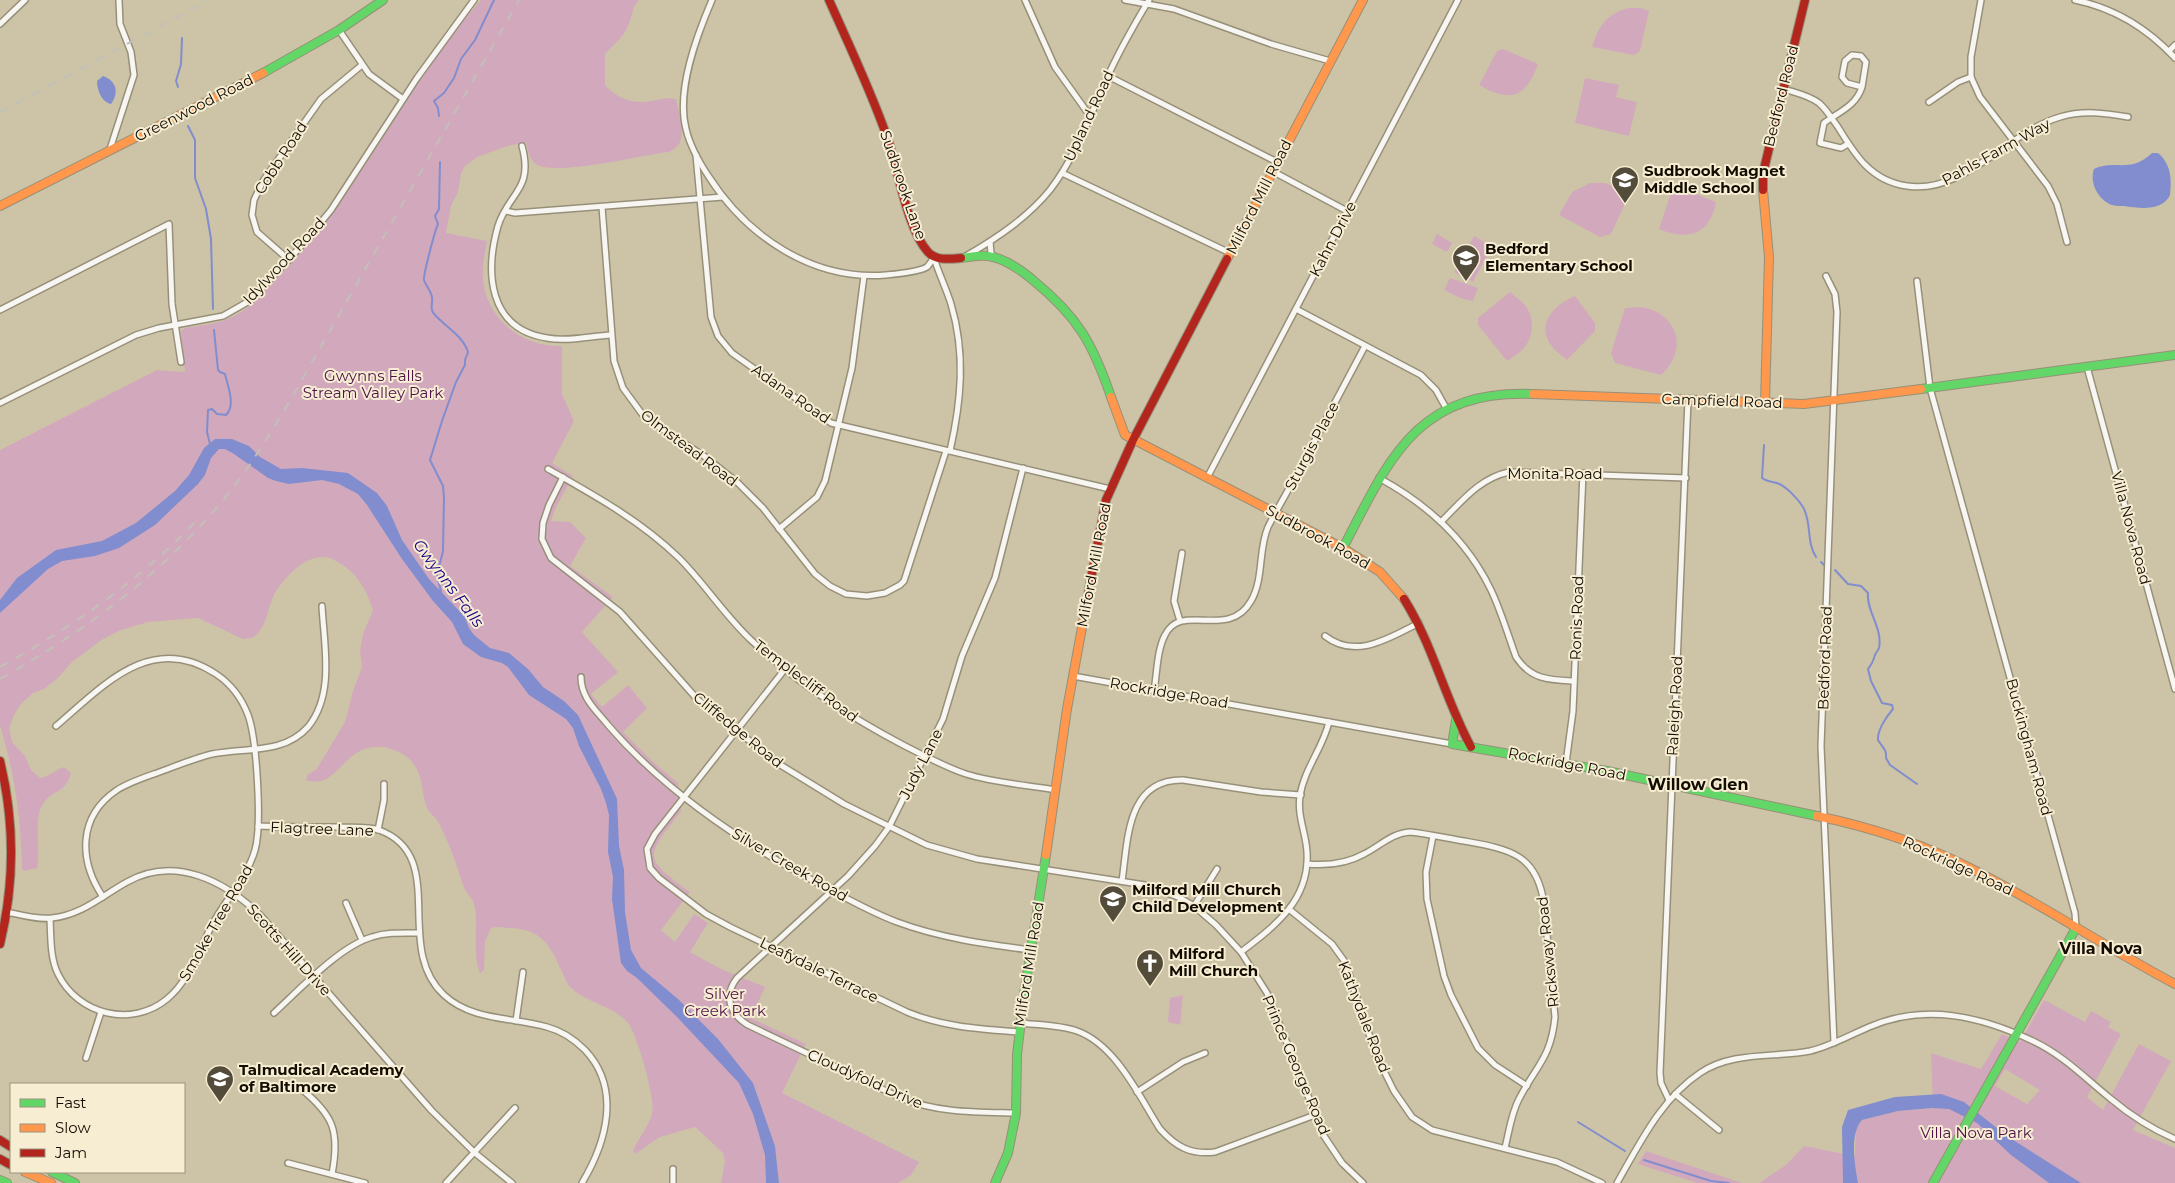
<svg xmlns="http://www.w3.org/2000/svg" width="2175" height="1183" viewBox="0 0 2175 1183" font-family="Montserrat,sans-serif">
<rect width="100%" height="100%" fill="#cdc4a7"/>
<g fill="#d2a9bc" fill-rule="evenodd">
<path d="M481 0H639C631 8 633 16 628 26 623 38 614 44 605 54V85C616 98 634 105 652 101 662 99 665 97 676 99 679 117 691 143 669 152 643 155 553 177 536 164 529 159 528 150 526 143L511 145 477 157 465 166 461 174 458 192 451 206 446 233 487 241C485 253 482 265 483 276 484 317 522 348 562 346V394L574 421 552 463 573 476 556 507 551 521 570 522 586 538 570 566 613 597 582 632 618 672 591 694 602 707 628 685 647 708 623 732 652 761 678 783 681 811C646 858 641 856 690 892L661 930 675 942 694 914 708 923 690 952 721 969 765 987 751 1018 806 1044 782 1093 919 1162 911 1175 898 1183H779L775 1146 753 1083V1100L771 1183H721L725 1161 723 1153 695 1127 660 1137 635 1154 633 1151C638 1138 648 1128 652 1114 656 1100 637 1034 628 1023 614 1006 586 1003 570 987 566 983 564 975 561 970 550 944 540 929 510 928 503 928 497 926 491 928L485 941 484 970 480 973C471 951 480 919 473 901 470 896 465 891 463 885 456 863 449 842 438 822 435 817 431 814 428 810 421 795 424 777 413 763 406 754 393 748 381 747 343 744 338 791 306 780L308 774 316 770 345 722 353 691 362 667 360 651 363 634 373 610C366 588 356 571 334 560 311 548 285 576 274 595 266 611 268 628 252 638L243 639 198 618 148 622 121 630 103 639 72 662 59 677 44 689 33 693 20 705 14 715 9 728 12 742 25 756 31 770 40 778C49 777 55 770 64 767L71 773C65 795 52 789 43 804 33 819 41 850 37 868L24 871 22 869C21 820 15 773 0 726V450L157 370 185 372 181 331 185 328C202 325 221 324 236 315 256 304 270 285 286 269 363 186 407 84 481 0Z"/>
<path d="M1628 8H1641L1649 11 1640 51 1634 55 1592 47C1598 26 1607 14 1628 8Z"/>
<path d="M1503 49 1538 64C1526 98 1510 103 1479 85L1497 51Z"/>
<polygon points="1585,78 1619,85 1616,97 1637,102 1629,136 1575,123"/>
<polygon points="1590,183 1605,183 1630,193 1611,234 1600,237 1559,215 1572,192"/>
<path d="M1678 187 1716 202C1710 235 1688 241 1659 229L1672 190Z"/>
<polygon points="1437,234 1452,243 1447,252 1432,244"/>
<polygon points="1474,236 1492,246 1473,282 1454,272"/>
<polygon points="1450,278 1478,288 1473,301 1460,298 1444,290"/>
<path d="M1510 292C1514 296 1521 300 1525 305 1535 318 1534 337 1523 349 1519 354 1512 357 1507 361L1478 325V318Z"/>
<path d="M1575 296 1595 323V331L1567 360C1561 355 1554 350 1550 344 1536 322 1557 303 1575 296Z"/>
<path d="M1641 307C1678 313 1689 350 1661 375L1615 363 1611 353 1625 308Z"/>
<polygon points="1183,995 1180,1025 1168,1022 1170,998"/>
<path d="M2044 1000 2085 1022 2091 1011 2111 1022 2108 1027 2121 1034 2087 1097 2103 1110 2139 1044 2171 1061 2133 1130 2175 1148V1183H1759L1786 1165 1804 1146 1855 1156 1856 1129 1862 1120 1898 1111 1933 1108 1931 1053 1981 1069 2002 1034 2020 1042ZM2005 1069 2040 1090 2027 1104 1995 1086Z"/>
<polygon points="1646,1151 1742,1183 1697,1183 1638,1164"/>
</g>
<g fill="#818dce">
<path d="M103 76C117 81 119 93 111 104 101 102 97 89 97 81Z"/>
<path d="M2152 153H2158C2171 164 2172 179 2170 195 2162 212 2139 208 2124 206 2120 206 2115 206 2112 205 2098 200 2089 182 2094 169 2116 159 2130 174 2152 153Z"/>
<polygon points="215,439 232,439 249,446 260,457 281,469 302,468 348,473 377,493 387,506 402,540 429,579 465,617 469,628 474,635 490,648 509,653 528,669 543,687 564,701 578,715 617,799 619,846 624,870 625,912 631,950 641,968 678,999 718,1039 753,1083 775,1146 779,1183 766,1183 765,1155 753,1114 739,1083 677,1017 637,978 627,971 621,963 612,899 613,877 608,852 609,815 606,803 601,789 579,746 573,728 566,719 529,695 508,667 502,663 481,657 463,644 452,622 433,601 402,559 367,505 358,494 339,484 322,480 289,484 276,481 268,478 234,454 225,449 219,449 211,458 205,475 198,484 155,525 119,548 95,556 62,561 48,569 0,613 0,600 17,578 56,550 102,541 136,523 175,491 189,475 204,448"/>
<path d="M1941 1094 1964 1102 2007 1136 2081 1183H2049L2011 1155 1977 1123 1949 1109 1932 1108 1898 1111 1862 1120C1849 1134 1855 1166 1858 1183H1843L1842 1127 1848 1110 1895 1097Z"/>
</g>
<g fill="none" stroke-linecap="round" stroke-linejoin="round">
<g stroke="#818dce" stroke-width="2">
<polyline points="178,87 176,81 181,64 182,38"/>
<polyline points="439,116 438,108 434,101 444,93 454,78 461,59 475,40 494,0"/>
<polyline points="188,126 195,140 195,178 206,209 211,239 213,309"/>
<path d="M440 162 439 209 435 216 438 224C435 230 423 276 424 280 426 286 431 291 432 297 433 304 429 309 435 315 446 327 463 336 468 352L465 360V365L456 382 442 421 430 460 443 486 444 497 443 551 437 575 441 592"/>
<path d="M210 444 207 432 208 410 212 409 217 414 226 415C236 405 228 387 225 374L220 372 218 370 214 330"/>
<path d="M1764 445 1762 478C1767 482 1771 481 1777 483 1786 486 1798 499 1803 507 1812 522 1806 542 1816 557"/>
<polyline points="1821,562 1824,565"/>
<path d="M1835 570 1848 584 1861 586 1868 593C1866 611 1883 628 1879 648 1878 651 1876 652 1875 655 1873 661 1873 663 1868 669L1871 681 1882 703 1892 705 1893 709C1887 716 1877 730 1878 740 1882 747 1887 749 1886 758L1890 765 1917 784"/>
<polyline points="1578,1122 1625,1151"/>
<polyline points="1644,1160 1711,1181 1729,1183"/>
</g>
<g stroke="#979079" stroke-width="8">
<g id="street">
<path d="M712 0C697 35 676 90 686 129 690 146 699 162 709 177 747 236 812 281 886 275 896 274 919 272 927 267 929 265 932 260 934 258"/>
<polyline points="1025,0 1055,67 1090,116"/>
<polyline points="1125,0 1174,9 1271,44 1330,61"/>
<polyline points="1981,0 1971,57 1971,77 1980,97 2048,186 2057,204 2067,242"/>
<path d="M2075 0C2114 8 2148 29 2175 58"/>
<polyline points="0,24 25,0"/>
<polyline points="339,30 369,74 403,99"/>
<polyline points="2169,51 2175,45"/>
<polyline points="1108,76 1277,162"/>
<path d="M1784 89C1796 93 1808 95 1819 103 1827 110 1832 119 1838 127 1855 155 1871 181 1907 186 1964 195 2008 132 2060 117 2083 110 2105 113 2128 117"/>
<polyline points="1929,102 1958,82 1971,77"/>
<path d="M1848 144 1841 148 1820 143 1824 123C1839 112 1856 106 1862 87L1847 83 1842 77 1845 61 1852 55 1861 56 1866 62 1862 87"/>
<path d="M522 146C534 190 508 193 498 226 485 272 488 329 547 338 567 342 591 336 611 335"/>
<polyline points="110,149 134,75 131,52 120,24 119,0"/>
<polyline points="696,155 711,317 718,336 732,353 831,423 1110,489"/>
<polyline points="1272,171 1347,211"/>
<polyline points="1062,173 1230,253"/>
<polyline points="602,207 614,361 623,388 645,418 704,456 738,483 763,508 815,574 830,586 846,594 867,596 885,593 900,585 904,581 946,451"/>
<polyline points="506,211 515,213 723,197"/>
<polyline points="990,242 991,253 994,258"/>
<path d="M966 256C997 238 1027 218 1050 190 1076 156 1090 116 1107 78 1119 51 1134 25 1149 0"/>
<path d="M934 258C939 274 946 288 951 304 966 354 961 402 950 451"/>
<polyline points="289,260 257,232 252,215 254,200 263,181 321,99 362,65"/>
<polyline points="1826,276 1835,294 1837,312 1821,746 1834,1043"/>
<polyline points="1917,281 1930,388 2075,913 2076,928"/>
<polyline points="1296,309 1421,375 1436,390 1446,408"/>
<polyline points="0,310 169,224 172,304 181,362"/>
<polyline points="2087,367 2175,689"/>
<polyline points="0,403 136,335 159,328 223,316 251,300 303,244 331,210 417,78 474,0"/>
<path d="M548 469C594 495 641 521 679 558 705 584 725 616 752 641 797 683 850 717 905 746 925 756 945 767 966 774 995 783 1027 785 1056 790"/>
<polyline points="563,477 549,505 543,523 542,539 551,558 620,612 698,700 779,764 844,804 927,845 977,859 1145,885 1178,897 1194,906 1216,925 1241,952 1267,993 1324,1136 1342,1163 1363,1183"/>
<polyline points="1207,478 1458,0"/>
<path d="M1379 478C1427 504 1467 540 1491 590 1501 611 1508 635 1516 657 1531 680 1550 680 1574 681"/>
<path d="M1441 522C1462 501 1480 478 1509 472L1686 478"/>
<polyline points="779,529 817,497 825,481 852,368 864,276"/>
<polyline points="1180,621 1174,601 1182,553"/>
<path d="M1325 636C1356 660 1389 638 1419 623"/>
<path d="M785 669 655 834 647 849 650 868 659 878 706 914 730 927 907 1012C943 1027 980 1029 1019 1032"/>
<polyline points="1073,676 1452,744"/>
<path d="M581 677C581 698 596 710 608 725 668 795 748 847 829 889 851 901 873 913 897 922 940 938 985 944 1030 950"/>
<path d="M1154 691C1157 673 1157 650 1165 635 1182 601 1228 641 1251 601 1264 579 1258 550 1268 527 1277 509 1288 491 1297 474 1320 431 1343 388 1365 346"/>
<polyline points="1566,763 1573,711 1583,473"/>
<path d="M258 826C285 827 311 827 338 827 351 828 366 826 379 830 450 856 392 947 444 995 472 1021 512 1017 547 1027 562 1031 574 1039 585 1050 622 1089 606 1143 582 1183"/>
<polyline points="378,830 384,800 384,784"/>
<polyline points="1433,836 1426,872 1427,899 1444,976 1451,995 1478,1048 1495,1065 1527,1086"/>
<path d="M1307 864C1328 866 1346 864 1364 854 1380 846 1392 833 1410 832 1428 834 1446 838 1464 841 1508 849 1537 853 1544 904L1555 1017C1551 1058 1536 1066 1519 1099 1511 1114 1509 1132 1505 1148"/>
<path d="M1122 881C1128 841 1126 779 1183 780L1261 792 1301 795"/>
<path d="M103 897C79 861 77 817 117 790 131 781 149 776 165 770 181 764 196 758 212 754 245 747 283 755 308 727 335 694 324 645 322 606"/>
<polyline points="346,903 362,940"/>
<polyline points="1194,906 1217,869"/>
<polyline points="1290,910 1332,944 1345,962 1376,1055 1394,1091 1412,1117 1432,1130 1557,1162 1602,1183"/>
<path d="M7 912C21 915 38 920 52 918 82 915 103 895 127 882 175 855 225 881 261 916L432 1111 475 1153 512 1183"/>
<path d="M50 919C51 937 50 958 58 974 78 1015 132 1028 167 999 189 981 199 950 212 925 225 900 247 878 255 850 262 826 257 739 248 715 242 699 231 684 216 674 151 631 103 686 56 726"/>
<path d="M1241 952C1275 926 1310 900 1307 852 1306 833 1297 816 1300 796 1304 769 1323 748 1329 722"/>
<path d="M274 1013C299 990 340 946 372 937 387 932 403 933 419 933"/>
<polyline points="516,1021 523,972"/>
<path d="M1020 1023C1039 1025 1060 1025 1077 1031 1116 1045 1139 1096 1160 1129 1176 1147 1191 1155 1215 1152L1315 1115"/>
<polyline points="86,1058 101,1012"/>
<path d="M300 1088C334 1115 340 1132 332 1174"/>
<polyline points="1137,1092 1183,1062 1205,1053"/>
<polyline points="1675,1094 1719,1130"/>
<polyline points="1669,1100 1661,1083 1660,1073 1688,400"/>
<path d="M1016 1113C976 1112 938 1113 901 1098L748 1025C730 1014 723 996 737 978L848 876 875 846 889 827 943 719 962 656 995 578 1023 468"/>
<polyline points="288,1163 365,1183"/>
<polyline points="446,1183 515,1108"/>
<polyline points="673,1183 673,1169"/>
<path d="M1617 1183C1640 1143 1661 1099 1700 1073 1732 1051 1774 1058 1810 1051 1831 1046 1850 1035 1869 1027 1925 1003 1980 1016 2033 1041 2063 1055 2086 1079 2111 1099 2130 1115 2152 1129 2175 1139"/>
</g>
</g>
<g stroke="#979079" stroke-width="10">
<g id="fast">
<polyline points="263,73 339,30 383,0"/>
<path d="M961 258C970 257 979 255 988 256 1005 258 1021 270 1034 281 1078 317 1093 344 1111 397"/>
<polyline points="1921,389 2175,355"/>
<path d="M1343 548C1389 459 1417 389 1533 394"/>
<polyline points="1456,720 1452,744 1607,771 1817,816"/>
<polyline points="52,1172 75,1183"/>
<polyline points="0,1180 7,1183"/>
<polyline points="995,1183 1008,1153 1016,1113 1017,1055 1024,994 1046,855"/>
<polyline points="1933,1183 2076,928"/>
</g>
</g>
<g stroke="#979079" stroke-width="10">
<g id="slow">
<polyline points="1763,190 1769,257 1765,403"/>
<polyline points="0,206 263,73"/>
<polyline points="1227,259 1363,0"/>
<polyline points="1533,394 1804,404 1921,389"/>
<polyline points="1111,397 1125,435 1343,548 1380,572 1404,599"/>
<path d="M1817 816C1870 827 1925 845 1974 870 2043 905 2107 948 2175 984"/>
<polyline points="1046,855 1067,709 1088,595"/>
<polyline points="25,1172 51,1183"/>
</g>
</g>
<g stroke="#979079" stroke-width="10">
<g id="jam">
<path d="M829 0C849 45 871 91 887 137 898 169 907 229 928 252 936 261 950 259 961 258"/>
<polyline points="1763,190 1763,173 1805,0"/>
<polyline points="1088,595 1106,500 1133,440 1227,259"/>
<path d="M1404 599C1433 645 1445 699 1471 747"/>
<path d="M0 761C15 823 15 882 0 944"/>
<polyline points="0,1140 11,1147"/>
<polyline points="0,1159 11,1165"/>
</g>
</g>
<use href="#street" stroke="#f8f6f2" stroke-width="5"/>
<use href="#fast" stroke="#63d668" stroke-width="8"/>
<use href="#slow" stroke="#ff974d" stroke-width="8"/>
<use href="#jam" stroke="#b3261e" stroke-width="8"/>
<g stroke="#c2c0b8" stroke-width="2" stroke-dasharray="9 9" stroke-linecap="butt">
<polyline points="0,112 209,0"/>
<path d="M0 667C72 627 139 581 196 521"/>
<path d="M0 679C87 630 165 572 228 494 252 464 271 432 291 399L519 0"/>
</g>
</g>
<defs>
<g id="school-pin" transform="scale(1.4375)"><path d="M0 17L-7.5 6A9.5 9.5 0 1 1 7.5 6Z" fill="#544c3a" stroke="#f6edd3"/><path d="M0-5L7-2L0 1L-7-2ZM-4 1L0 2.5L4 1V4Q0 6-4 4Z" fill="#fff"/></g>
<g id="church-pin" transform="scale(1.4375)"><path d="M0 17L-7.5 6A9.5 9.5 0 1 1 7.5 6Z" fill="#544c3a" stroke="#f6edd3"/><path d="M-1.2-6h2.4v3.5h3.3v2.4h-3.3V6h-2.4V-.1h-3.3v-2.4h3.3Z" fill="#fff"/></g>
</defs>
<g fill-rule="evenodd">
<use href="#school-pin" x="1625" y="180"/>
<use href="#school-pin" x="1466" y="258"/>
<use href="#school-pin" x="1113" y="899"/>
<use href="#church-pin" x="1150" y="963"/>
<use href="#school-pin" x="220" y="1079"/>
</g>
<g text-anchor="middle" stroke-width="4" stroke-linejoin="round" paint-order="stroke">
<g font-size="15" fill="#130c00" stroke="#f6edd3">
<text transform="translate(1781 96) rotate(-76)" y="5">Bedford Road</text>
<text transform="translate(194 108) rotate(-27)" y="5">Greenwood Road</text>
<text transform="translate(1089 116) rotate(-65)" y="5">Upland Road</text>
<text transform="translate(1996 152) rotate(-29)" y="5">Pahls Farm Way</text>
<text transform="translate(281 158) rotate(-57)" y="5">Cobb Road</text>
<text transform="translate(903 185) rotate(71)" y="5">Sudbrook Lane</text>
<text transform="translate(1259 197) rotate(-63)" y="5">Milford Mill Road</text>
<text transform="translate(1333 239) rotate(-62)" y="5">Kahn Drive</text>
<text transform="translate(284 261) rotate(-47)" y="5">Idylwood Road</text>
<text transform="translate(791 394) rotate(35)" y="5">Adana Road</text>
<text transform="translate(1722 401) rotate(2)" y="5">Campfield Road</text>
<text transform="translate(1312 446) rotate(-62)" y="5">Sturgis Place</text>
<text transform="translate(689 448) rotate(37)" y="5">Olmstead Road</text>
<text x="1555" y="479">Monita Road</text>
<text transform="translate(2131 528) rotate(75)" y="5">Villa Nova Road</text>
<text transform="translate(1318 537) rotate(29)" y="5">Sudbrook Road</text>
<text transform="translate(1094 565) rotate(-79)" y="5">Milford Mill Road</text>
<text transform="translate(1577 618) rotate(-88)" y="5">Ronis Road</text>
<text transform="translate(1825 658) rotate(-88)" y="5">Bedford Road</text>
<text transform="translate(806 681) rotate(37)" y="5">Templecliff Road</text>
<text transform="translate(1169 693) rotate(10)" y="5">Rockridge Road</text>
<text transform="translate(1675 706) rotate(-87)" y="5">Raleigh Road</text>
<text transform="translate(738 730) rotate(39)" y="5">Cliffedge Road</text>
<text transform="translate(2029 747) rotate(75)" y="5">Buckingham Road</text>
<text transform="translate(921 764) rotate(-63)" y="5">Judy Lane</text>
<text transform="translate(1567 764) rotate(11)" y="5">Rockridge Road</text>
<text transform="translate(322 829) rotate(2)" y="5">Flagtree Lane</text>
<text transform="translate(790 865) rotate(30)" y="5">Silver Creek Road</text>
<text transform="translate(1958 866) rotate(25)" y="5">Rockridge Road</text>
<text transform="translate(216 923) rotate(-60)" y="5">Smoke Tree Road</text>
<text transform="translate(289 950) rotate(48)" y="5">Scotts Hill Drive</text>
<text transform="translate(1548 952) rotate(-96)" y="5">Ricksway Road</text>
<text transform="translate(1029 964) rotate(-81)" y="5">Milford Mill Road</text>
<text transform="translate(819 970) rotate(26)" y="5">Leafydale Terrace</text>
<text transform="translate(1364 1017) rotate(69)" y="5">Kathydale Road</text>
<text transform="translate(1296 1065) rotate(67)" y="5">Prince George Road</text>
<text transform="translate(865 1079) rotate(24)" y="5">Cloudyfold Drive</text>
</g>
<g font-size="15" font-weight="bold" fill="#130c00" stroke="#f6edd3" text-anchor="start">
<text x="1644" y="176">Sudbrook Magnet<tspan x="1644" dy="17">Middle School</tspan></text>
<text x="1485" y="254">Bedford<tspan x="1485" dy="17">Elementary School</tspan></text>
<text x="1132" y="895">Milford Mill Church<tspan x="1132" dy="17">Child Development</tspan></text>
<text x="1169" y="959">Milford<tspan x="1169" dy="17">Mill Church</tspan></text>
<text x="239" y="1075">Talmudical Academy<tspan x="239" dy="17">of Baltimore</tspan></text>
</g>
<g font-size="15" fill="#4d1048" stroke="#f6edd3">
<text x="373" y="381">Gwynns Falls<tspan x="373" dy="17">Stream Valley Park</tspan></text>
<text x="725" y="999">Silver<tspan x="725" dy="17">Creek Park</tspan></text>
<text x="1976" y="1138">Villa Nova Park</text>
</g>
<g font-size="16" font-style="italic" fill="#190087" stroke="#f6edd3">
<text transform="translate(449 583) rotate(53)" y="6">Gwynns Falls</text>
</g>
<g font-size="16" font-weight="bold" fill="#130c00" stroke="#f6edd3">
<text x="1698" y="790">Willow Glen</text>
<text x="2101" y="954">Villa Nova</text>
</g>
</g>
<rect x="10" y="1083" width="175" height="90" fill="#f6edd3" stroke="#9b937f"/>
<rect x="20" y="1099" width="25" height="8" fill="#63d668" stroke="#9b937f"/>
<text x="55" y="1108" font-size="15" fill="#130c00">Fast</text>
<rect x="20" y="1124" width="25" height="8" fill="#ff974d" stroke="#9b937f"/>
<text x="55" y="1133" font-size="15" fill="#130c00">Slow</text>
<rect x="20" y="1149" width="25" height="8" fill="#b3261e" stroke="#9b937f"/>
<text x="55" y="1158" font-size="15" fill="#130c00">Jam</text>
</svg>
